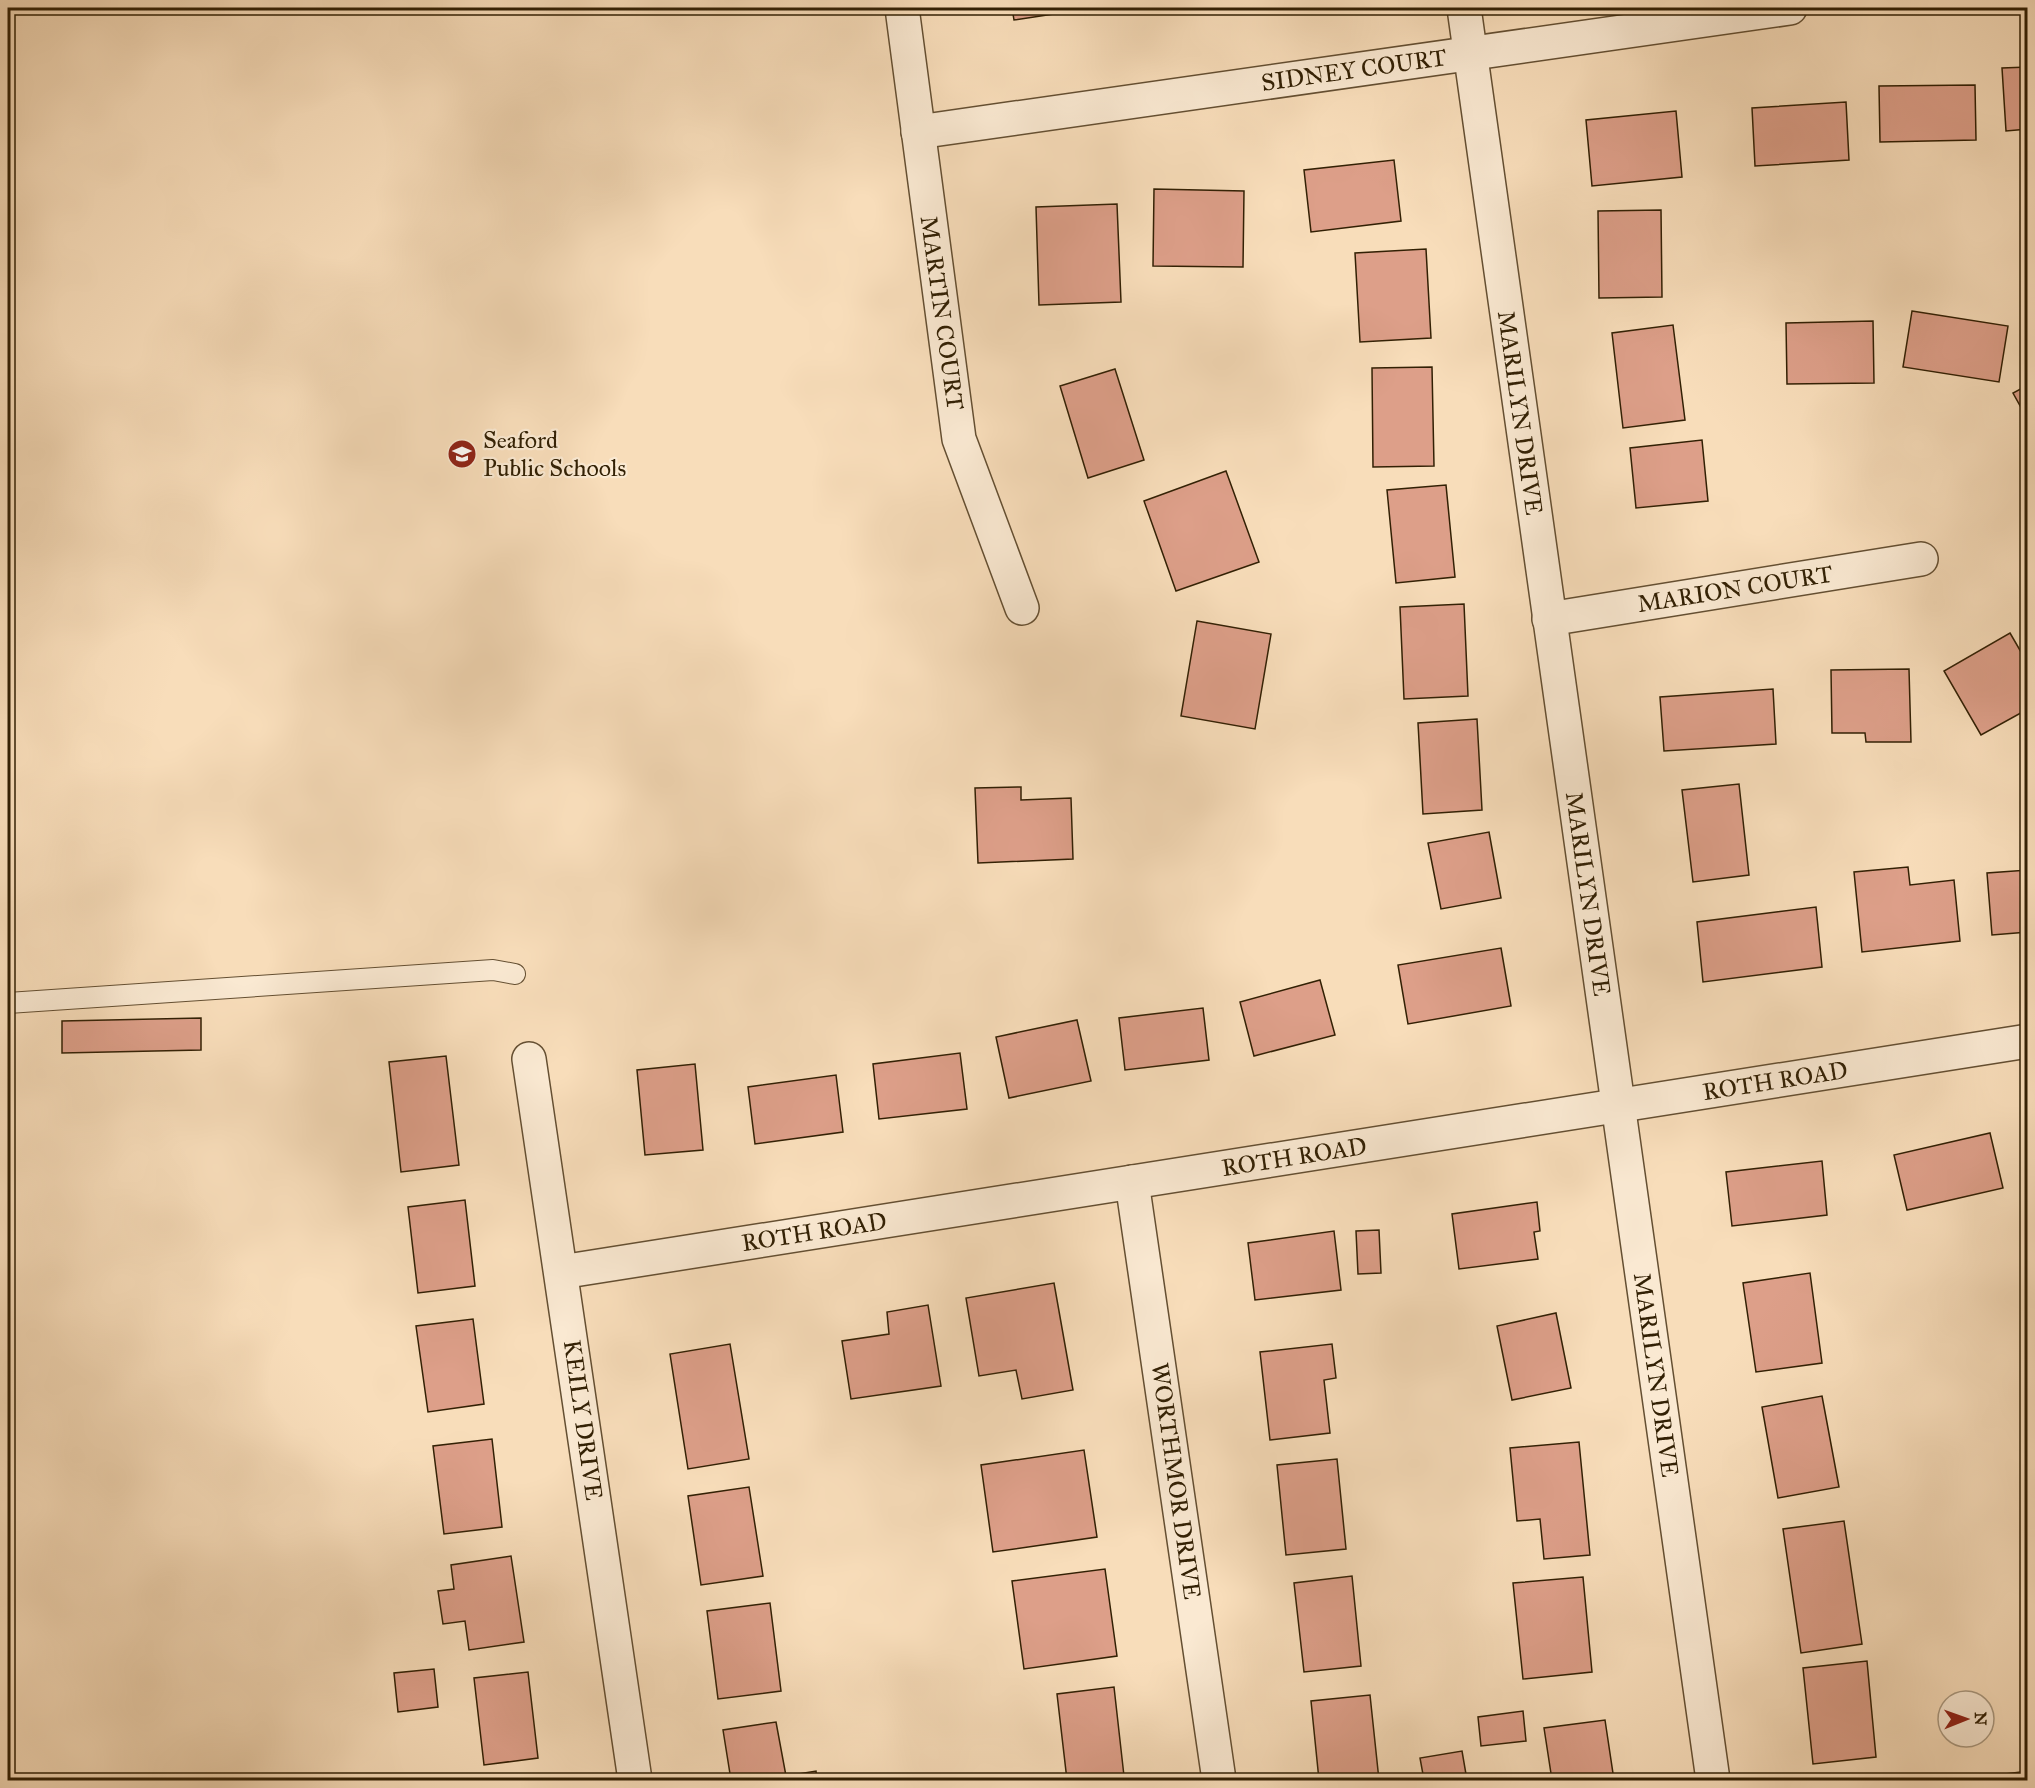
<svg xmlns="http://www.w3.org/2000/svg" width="2035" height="1788" viewBox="0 0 2035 1788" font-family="'IM FELL Great Primer',serif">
<rect width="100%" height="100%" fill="#f8ddba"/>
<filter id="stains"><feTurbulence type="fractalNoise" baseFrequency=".00333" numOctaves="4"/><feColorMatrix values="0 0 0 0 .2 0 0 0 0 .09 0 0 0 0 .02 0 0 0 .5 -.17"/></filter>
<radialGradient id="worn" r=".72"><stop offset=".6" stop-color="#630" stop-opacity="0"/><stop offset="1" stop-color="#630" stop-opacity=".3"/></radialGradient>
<g fill="#dd9f89" stroke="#322004" stroke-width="1.5">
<polygon points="1012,8 1086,8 1086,9 1014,20"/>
<polygon points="2028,67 2028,129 2006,131 2002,68"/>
<polygon points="1975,85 1976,140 1880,142 1879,86"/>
<polygon points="1846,102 1849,160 1755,166 1752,108"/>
<polygon points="1676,111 1682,177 1592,186 1586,120"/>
<polygon points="1394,160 1401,221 1311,232 1304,170"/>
<polygon points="1154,189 1244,191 1243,267 1153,266"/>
<polygon points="1117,204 1121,302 1039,305 1036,207"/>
<polygon points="1661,210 1662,297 1599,298 1598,211"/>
<polygon points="1426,249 1431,338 1360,342 1355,253"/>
<polygon points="1912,311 2008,326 1999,382 1903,367"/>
<polygon points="1873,321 1874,383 1787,384 1786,323"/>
<polygon points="1673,325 1685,420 1623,428 1612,333"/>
<polygon points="1432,367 1434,466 1373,467 1372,368"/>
<polygon points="1115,369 1144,460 1088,478 1060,386"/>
<polygon points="2028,385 2028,420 2013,393"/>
<polygon points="1702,440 1708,501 1636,508 1630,448"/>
<polygon points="1226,471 1259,562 1176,591 1144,501"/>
<polygon points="1446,485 1455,577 1396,583 1387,490"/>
<polygon points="1464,604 1468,696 1404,699 1400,607"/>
<polygon points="1197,621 1271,634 1255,729 1181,716"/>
<polygon points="2010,633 2028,664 2028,709 1981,735 1944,671"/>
<polygon points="1909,669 1911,742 1866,742 1865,733 1832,733 1831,670"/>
<polygon points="1773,689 1776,744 1664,751 1660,697"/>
<polygon points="1477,719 1482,810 1423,814 1418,723"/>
<polygon points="1739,784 1749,875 1693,882 1682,790"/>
<polygon points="1021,787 1021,800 1071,798 1073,859 978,863 975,788"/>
<polygon points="1489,832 1501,898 1441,909 1428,843"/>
<polygon points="1908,867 1910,885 1954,880 1960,941 1862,952 1854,872"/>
<polygon points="2028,870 2028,932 1992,935 1987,873"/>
<polygon points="1816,907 1822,967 1703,982 1697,922"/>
<polygon points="1501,948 1511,1006 1408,1024 1398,965"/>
<polygon points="1320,980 1335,1035 1254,1056 1240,1002"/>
<polygon points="1203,1008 1209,1060 1125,1070 1119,1018"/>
<polygon points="201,1018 201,1050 62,1053 62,1021"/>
<polygon points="1077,1020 1091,1081 1009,1098 996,1037"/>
<polygon points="960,1053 967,1109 879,1119 873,1064"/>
<polygon points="446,1056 459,1165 401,1172 389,1062"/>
<polygon points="695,1064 703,1150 645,1155 637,1070"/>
<polygon points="836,1075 843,1132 755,1144 748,1087"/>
<polygon points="2028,1127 2028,1167 2022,1128"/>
<polygon points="1990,1133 2003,1188 1907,1210 1894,1155"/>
<polygon points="1822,1161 1827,1215 1732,1226 1726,1172"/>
<polygon points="465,1200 475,1286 418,1293 408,1207"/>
<polygon points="1537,1202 1540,1231 1534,1232 1538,1259 1459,1269 1452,1214"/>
<polygon points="1379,1230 1381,1273 1358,1274 1356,1231"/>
<polygon points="1334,1231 1341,1290 1255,1300 1248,1243"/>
<polygon points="1810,1273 1822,1363 1756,1372 1743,1283"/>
<polygon points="1054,1283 1073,1390 1022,1399 1016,1370 979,1376 966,1298"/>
<polygon points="928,1305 941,1386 851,1399 842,1341 889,1334 887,1312"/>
<polygon points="1556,1313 1571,1388 1512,1400 1497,1326"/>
<polygon points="473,1319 484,1404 428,1412 416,1326"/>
<polygon points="730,1344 749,1459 688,1469 670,1354"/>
<polygon points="1332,1344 1336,1378 1324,1380 1330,1433 1270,1440 1260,1352"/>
<polygon points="1822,1396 1839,1487 1778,1498 1762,1407"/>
<polygon points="492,1439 502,1527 444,1534 433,1446"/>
<polygon points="1579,1442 1590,1555 1544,1559 1540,1519 1517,1521 1510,1448"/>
<polygon points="1084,1450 1097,1537 993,1552 981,1465"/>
<polygon points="1337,1459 1346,1549 1286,1555 1277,1465"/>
<polygon points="749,1487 763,1576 701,1585 688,1496"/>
<polygon points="1844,1521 1862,1644 1801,1653 1783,1529"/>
<polygon points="511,1556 524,1642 469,1650 465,1621 443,1624 438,1591 454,1589 451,1565"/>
<polygon points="1105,1569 1117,1656 1024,1669 1012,1581"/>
<polygon points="1352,1576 1361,1666 1304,1672 1294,1583"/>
<polygon points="1583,1577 1592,1672 1523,1679 1513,1583"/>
<polygon points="770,1603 781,1691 718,1699 707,1611"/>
<polygon points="1867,1661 1876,1757 1813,1764 1803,1668"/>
<polygon points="434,1669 438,1707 398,1712 394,1673"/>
<polygon points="528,1672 538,1758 484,1765 474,1678"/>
<polygon points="1114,1687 1124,1776 1067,1780 1057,1694"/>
<polygon points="1370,1695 1379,1780 1319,1780 1311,1701"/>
<polygon points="1523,1711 1526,1741 1481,1746 1478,1717"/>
<polygon points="1605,1720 1614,1780 1552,1780 1544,1728"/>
<polygon points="776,1722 786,1776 816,1771 817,1780 731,1780 723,1730"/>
<polygon points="1462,1751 1467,1780 1424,1780 1420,1758"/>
<polygon points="2028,1771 2028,1780 1983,1780 1982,1777"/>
</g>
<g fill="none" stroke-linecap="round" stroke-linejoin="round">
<g stroke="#644f32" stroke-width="22">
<polyline id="lane" points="8,1003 493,970 515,974"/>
</g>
<g stroke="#644f32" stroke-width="36">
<g id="street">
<polyline points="902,8 959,439 1022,608"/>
<polyline points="1464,8 1713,1780"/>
<polyline points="918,132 1790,8"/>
<polyline points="1549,619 1921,559"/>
<polyline points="529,1059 635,1780"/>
<polyline points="1132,1182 1219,1780"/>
<polyline points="561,1272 2028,1041"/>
</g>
</g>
<use href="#lane" stroke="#fae9d2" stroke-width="20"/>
<use href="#street" stroke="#fae9d2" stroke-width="33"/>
</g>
<defs>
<g id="school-disc" transform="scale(1.5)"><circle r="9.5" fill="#8f2418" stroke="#fae9d2"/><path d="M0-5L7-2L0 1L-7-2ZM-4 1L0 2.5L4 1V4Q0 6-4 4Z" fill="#fff"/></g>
</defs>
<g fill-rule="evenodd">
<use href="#school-disc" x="462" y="454"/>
</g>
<g text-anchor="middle" stroke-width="4.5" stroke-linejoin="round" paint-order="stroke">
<g font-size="24" fill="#322004" stroke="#fae9d2">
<text transform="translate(1354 70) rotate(-8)" y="8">SIDNEY COURT</text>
<text transform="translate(942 313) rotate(82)" y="8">MARTIN COURT</text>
<text transform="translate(1520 413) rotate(82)" y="8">MARILYN DRIVE</text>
<text transform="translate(1735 589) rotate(-9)" y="8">MARION COURT</text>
<text transform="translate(1588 894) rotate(82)" y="8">MARILYN DRIVE</text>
<text transform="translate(1775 1081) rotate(-9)" y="8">ROTH ROAD</text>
<text transform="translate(1294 1157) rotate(-9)" y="8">ROTH ROAD</text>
<text transform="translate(814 1232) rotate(-9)" y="8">ROTH ROAD</text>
<text transform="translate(1656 1375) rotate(82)" y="8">MARILYN DRIVE</text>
<text transform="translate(583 1420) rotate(82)" y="8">KEILY DRIVE</text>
<text transform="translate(1176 1481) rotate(82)" y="8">WORTHMOR DRIVE</text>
</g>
<g font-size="24" fill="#322004" stroke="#fae9d2" text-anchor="start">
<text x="483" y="448">Seaford<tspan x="483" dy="28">Public Schools</tspan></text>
</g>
</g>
<rect width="2035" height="1788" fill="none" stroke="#f8ddba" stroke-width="30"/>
<rect x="9" y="9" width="2017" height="1770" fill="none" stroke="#322004" stroke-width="3"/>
<rect x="15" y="15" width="2005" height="1758" fill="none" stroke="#322004" stroke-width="1.5"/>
<g transform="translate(1966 1719) rotate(89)"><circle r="28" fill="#fae9d2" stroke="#aa9980" stroke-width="1.5"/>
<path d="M0-4.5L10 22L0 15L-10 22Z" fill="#8f2418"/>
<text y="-9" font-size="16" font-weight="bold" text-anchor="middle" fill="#322004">N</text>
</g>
<rect width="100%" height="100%" filter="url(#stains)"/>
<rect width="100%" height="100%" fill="url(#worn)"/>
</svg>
